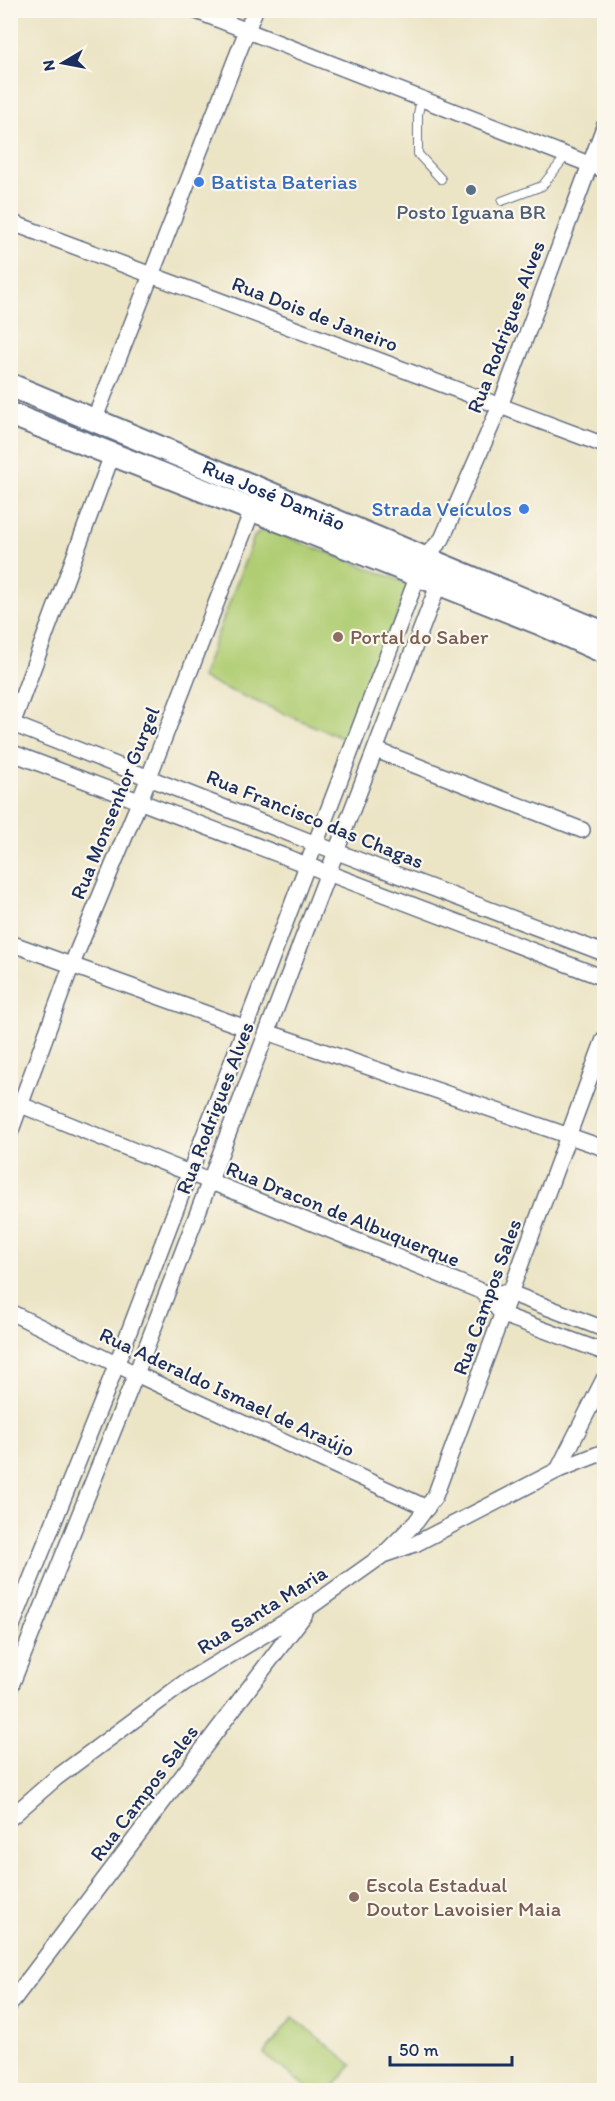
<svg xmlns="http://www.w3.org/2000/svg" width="615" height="2101" viewBox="0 0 615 2101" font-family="Itim,sans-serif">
<rect width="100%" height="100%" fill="#fbf7ec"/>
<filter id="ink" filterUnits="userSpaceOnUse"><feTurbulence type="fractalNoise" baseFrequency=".0167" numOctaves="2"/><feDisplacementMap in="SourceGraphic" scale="12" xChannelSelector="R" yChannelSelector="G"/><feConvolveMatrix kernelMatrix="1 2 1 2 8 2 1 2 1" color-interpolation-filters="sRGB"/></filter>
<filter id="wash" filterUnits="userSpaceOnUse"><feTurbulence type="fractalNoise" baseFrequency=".008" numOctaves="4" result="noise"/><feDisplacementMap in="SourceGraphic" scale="24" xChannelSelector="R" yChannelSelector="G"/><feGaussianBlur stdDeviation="1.35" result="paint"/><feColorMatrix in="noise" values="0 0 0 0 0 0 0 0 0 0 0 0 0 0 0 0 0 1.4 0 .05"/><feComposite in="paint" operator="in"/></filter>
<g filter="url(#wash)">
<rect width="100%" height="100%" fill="#ebe4c5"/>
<g fill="#b0cd73" stroke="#667e68" stroke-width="1.5">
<polygon points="263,528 407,583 408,588 349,741 201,678 254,537"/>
<polygon points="293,2017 352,2065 331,2090 310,2090 264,2054"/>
</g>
</g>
<g filter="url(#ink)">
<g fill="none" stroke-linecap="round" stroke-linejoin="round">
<g stroke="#646e82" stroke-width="10">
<g id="lane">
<polyline points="421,99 418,114 418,154 441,179"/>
<polyline points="502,201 542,186 566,156"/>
</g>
</g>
<g stroke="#646e82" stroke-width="18">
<g id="street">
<polyline points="194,10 604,170"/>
<polyline points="10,222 604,445"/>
<polyline points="95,418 255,10"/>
<polyline points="10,723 316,844 604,953"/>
<polyline points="10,730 112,455"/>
<polyline points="376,750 582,830"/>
<polyline points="10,752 604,978"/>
<polyline points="10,943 246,1028"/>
<polyline points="267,1032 604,1148"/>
<polyline points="21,1105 483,1292 510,1293 604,1329"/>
<polyline points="10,1133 72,964 140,800 255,503"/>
<polyline points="483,1292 503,1315 604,1352"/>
<polyline points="10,1312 136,1374 427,1508"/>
<polyline points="558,1470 604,1379"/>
<polyline points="385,1553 416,1522 435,1496 604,1039"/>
<polyline points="10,1631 104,1397 425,557 442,539 500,406 604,127"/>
<polyline points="10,1688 136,1374 442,575"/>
<polyline points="10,1818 56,1778 184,1683 310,1607 383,1555 415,1544 558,1470 604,1452"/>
<polyline points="10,2004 305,1614"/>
</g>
</g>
<g stroke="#646e82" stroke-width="26">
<g id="secondary">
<path id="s1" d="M10 385 604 633"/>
<polyline points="10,414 539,623 604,652"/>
</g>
</g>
<use href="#lane" stroke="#fff" stroke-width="8"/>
<use href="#street" stroke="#fff" stroke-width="15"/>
<use href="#secondary" stroke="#fff" stroke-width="22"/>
</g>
</g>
<g fill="#3f7fe0" stroke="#fbf7ec" stroke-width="2">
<circle cx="199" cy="182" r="6"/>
<circle cx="524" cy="509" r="6"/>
</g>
<circle fill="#5c6f8a" stroke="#fbf7ec" stroke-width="2" cx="471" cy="190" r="6"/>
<g fill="#8d6e63" stroke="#fbf7ec" stroke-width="2">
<circle cx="338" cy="637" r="6"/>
<circle cx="354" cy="1897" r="6"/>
</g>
<g text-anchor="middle" stroke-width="4.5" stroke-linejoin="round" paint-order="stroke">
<g font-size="21" fill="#366cbe" stroke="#fbf7ec" text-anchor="start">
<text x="211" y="189">Batista Baterias</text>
<text x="512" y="516" text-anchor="end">Strada Veículos</text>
</g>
<g font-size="21" fill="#4e5e75" stroke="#fbf7ec">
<text x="471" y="219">Posto Iguana BR</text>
</g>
<g font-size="21" fill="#1b2f5e" stroke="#fbf7ec">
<text transform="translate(315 314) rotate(21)" y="7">Rua Dois de Janeiro</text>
<text transform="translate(506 327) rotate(-69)" y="7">Rua Rodrigues Alves</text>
<text dy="7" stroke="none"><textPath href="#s1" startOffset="286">Rua José Damião</textPath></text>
<text transform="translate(115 803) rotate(-68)" y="7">Rua Monsenhor Gurgel</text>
<text transform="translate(315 819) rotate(22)" y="7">Rua Francisco das Chagas</text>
<text transform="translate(215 1108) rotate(-69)" y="7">Rua Rodrigues Alves</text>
<text transform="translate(343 1214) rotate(22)" y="7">Rua Dracon de Albuquerque</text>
<text transform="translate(487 1297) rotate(-70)" y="7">Rua Campos Sales</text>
<text transform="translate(227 1392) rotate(25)" y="7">Rua Aderaldo Ismael de Araújo</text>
<text transform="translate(262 1610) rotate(-32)" y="7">Rua Santa Maria</text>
<text transform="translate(144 1793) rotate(-53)" y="7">Rua Campos Sales</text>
</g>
<g font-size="21" fill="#785e54" stroke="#fbf7ec" text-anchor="start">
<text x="350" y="644">Portal do Saber</text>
<text x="366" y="1892">Escola Estadual<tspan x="366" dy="24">Doutor Lavoisier Maia</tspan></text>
</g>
</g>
<rect width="615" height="2101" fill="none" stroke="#fbf7ec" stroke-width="36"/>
<g transform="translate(63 63) rotate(260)" stroke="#fbf7ec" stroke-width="4.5" paint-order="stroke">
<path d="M0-4.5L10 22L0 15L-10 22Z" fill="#1b2f5e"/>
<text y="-9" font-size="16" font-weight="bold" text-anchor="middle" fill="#1b2f5e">N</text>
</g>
<path d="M390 2056v9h122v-9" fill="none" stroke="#1b2f5e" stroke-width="3"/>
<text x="399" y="2056" font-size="18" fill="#1b2f5e" stroke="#fbf7ec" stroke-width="4.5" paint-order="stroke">50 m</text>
</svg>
